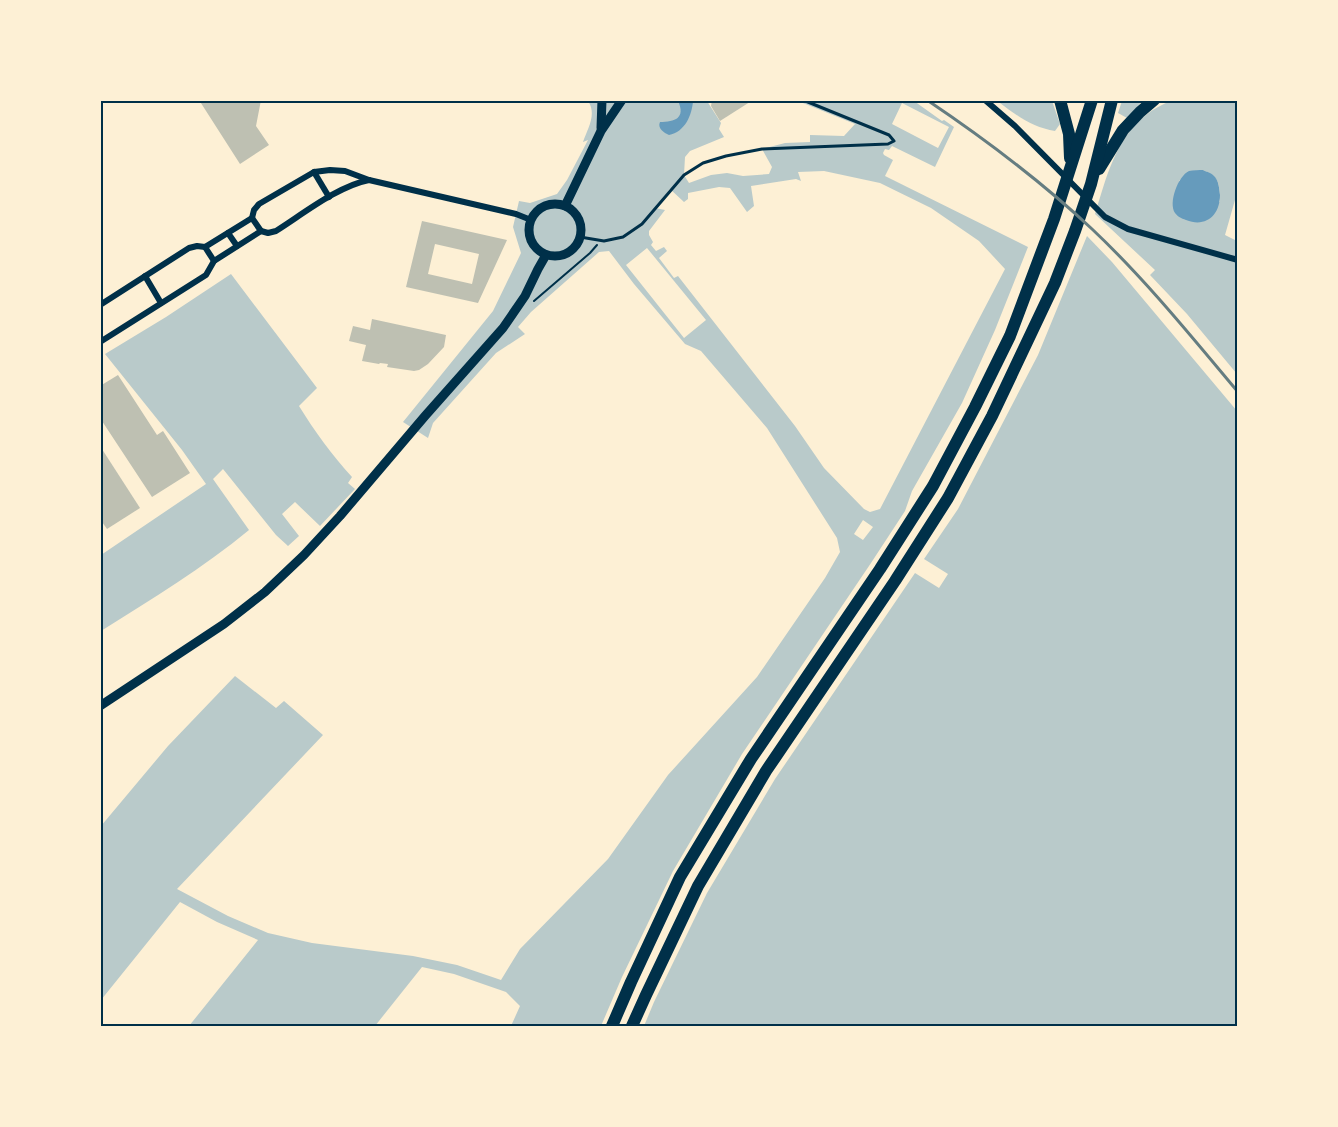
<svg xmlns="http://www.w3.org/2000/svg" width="1338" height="1127" viewBox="0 0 1338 1127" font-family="Georgia,serif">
<rect width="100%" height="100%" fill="#fdf0d5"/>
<g fill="#b9caca" fill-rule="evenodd">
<path d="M588 101H707L721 123 719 129 724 137 690 151 685 157 684 175 689 183 711 175 727 173 743 176 769 174 772 167 762 149 785 143 810 142V135L844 136 855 124 798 101H914L942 121 944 120 954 127 935 167 892 146 889 150 885 149 883 153 884 155 893 160 885 176 1028 247 995 330 962 403 912 491 905 511 871 563 742 754 673 871 622 977 601 1026H511L520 1006 506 992 454 974 422 967 375 1026H189L258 940 217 922 180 902 101 1000V826L168 746 235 676 276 708 284 701 323 735 177 889 228 916 268 933 312 943 413 956 457 965 501 980 520 949 608 859 668 775 757 677 825 578 840 552 837 538 767 428 701 351 685 344 634 284 609 251 599 252 531 312 518 327 525 334 496 353 433 423 428 438 403 422 493 311 521 253 513 227 519 201 530 203 557 194 567 180 588 140 583 142C588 128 597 114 588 101ZM902 103 949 127 938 148 892 124ZM824 171 880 183 931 208 979 241 1005 269 880 509 870 512 864 509 824 468 795 426 678 276 674 278 659 258 667 251 664 247 656 251 651 245 653 242 649 235V231L665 210 655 208 670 189 684 202 688 199V193L719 187 730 188 747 212 754 206 751 186 796 179 801 181 798 172ZM647 248 706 320 684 338 626 265ZM863 520 873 527 863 540 854 534Z"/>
<path d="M1000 101H1052L1060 124 1055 131C1034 128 1017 116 1000 103Z"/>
<polygon points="1122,101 1142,101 1127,118 1118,113"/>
<path d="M1170 101H1237V193L1225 235 1237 241V374L1187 314 1150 275 1155 270 1095 214C1106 179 1115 139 1146 115 1153 109 1162 105 1170 101ZM1203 170C1221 178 1219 184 1220 202L1179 181 1188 172Z"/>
<polygon points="1087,236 1112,262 1237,411 1237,1026 644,1026 654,1002 707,893 775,779 915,573 939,588 948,574 924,559 958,509 1038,355"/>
<path d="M231 274 317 388 299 406C315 432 332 455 352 477L348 483 355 489 320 526 295 502 282 514 299 536 288 546 276 535 223 469 213 479 249 530C203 568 152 599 101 631V555L206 484 182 450 105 354 166 317Z"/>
</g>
<g fill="#669bbc">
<path d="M678 101H693C692 115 685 132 669 135 664 133 657 128 660 122 675 122 686 118 678 101Z"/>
<path d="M1203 170C1207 172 1212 173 1215 177 1219 182 1219 188 1220 195 1220 215 1206 228 1186 220 1181 218 1178 217 1175 213 1168 203 1178 176 1189 171 1193 170 1199 170 1203 170Z"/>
</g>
<g fill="#bec0b2" fill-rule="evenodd">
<polygon points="199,100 261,100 256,126 269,145 240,164"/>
<polygon points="712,100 753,100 720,121 711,106"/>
<path d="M422 221 507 240 478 303 406 287ZM435 244 479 254 472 284 428 274Z"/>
<polygon points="372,319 446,335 444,347 428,364 419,370 414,371 387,367 388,364 380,363 379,364 362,361 366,345 349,341 353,326 370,330"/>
<polygon points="118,375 157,435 163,431 190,473 152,497 100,418 100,386"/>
<polygon points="100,446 140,508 107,529 100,519"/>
</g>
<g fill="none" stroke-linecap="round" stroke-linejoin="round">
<polyline stroke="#003049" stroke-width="2" points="534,301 590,253 597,245"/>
<polyline stroke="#003049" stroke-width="3" points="580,237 604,241 623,237 642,224 684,175 703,163 726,156 762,149 888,144 894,141 889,135 803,100"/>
<g stroke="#003049" stroke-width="6">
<polyline points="985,100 1015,126 1105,217 1128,229 1238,260"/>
<polyline points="314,172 329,197"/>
<polyline points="252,218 261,231"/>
<polyline points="228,233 237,246"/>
<polyline points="205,247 214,261"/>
<polyline points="145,276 161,303"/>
<polyline points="100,305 189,248 197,246 205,247 252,218 254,210 259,204 314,172 330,170 345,171 369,180 516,214 531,220"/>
<path d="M100 342 206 275 214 261 261 231 268 233 276 231C303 214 338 186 369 180"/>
</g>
<g stroke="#003049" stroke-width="9">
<polyline points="601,128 602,100"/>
<circle cx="555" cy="230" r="26"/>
<polyline points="565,206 601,131 622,100"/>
<polyline points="100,706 224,624 265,592 304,555 340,516 425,416 503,328 525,296 538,269 546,255"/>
</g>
<g stroke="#003049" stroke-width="12">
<polyline points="1060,100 1069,134 1070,158"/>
<polyline points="1099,169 1123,130 1140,112 1154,100"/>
<polyline points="612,1026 631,982 680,877 751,759 880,569 933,486 975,407 1010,336 1054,219 1092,100"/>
<polyline points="632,1026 646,995 698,886 766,771 895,581 948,498 992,416 1055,283 1075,231 1091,184 1112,100"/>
</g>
<path stroke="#657d81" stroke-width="3" d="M927 100C985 139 1041 181 1092 229 1145 279 1191 336 1238 392"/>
</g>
<rect width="1338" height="1127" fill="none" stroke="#fdf0d5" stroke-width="204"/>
<rect x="102" y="102" width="1134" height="923" fill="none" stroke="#003049" stroke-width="2"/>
</svg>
